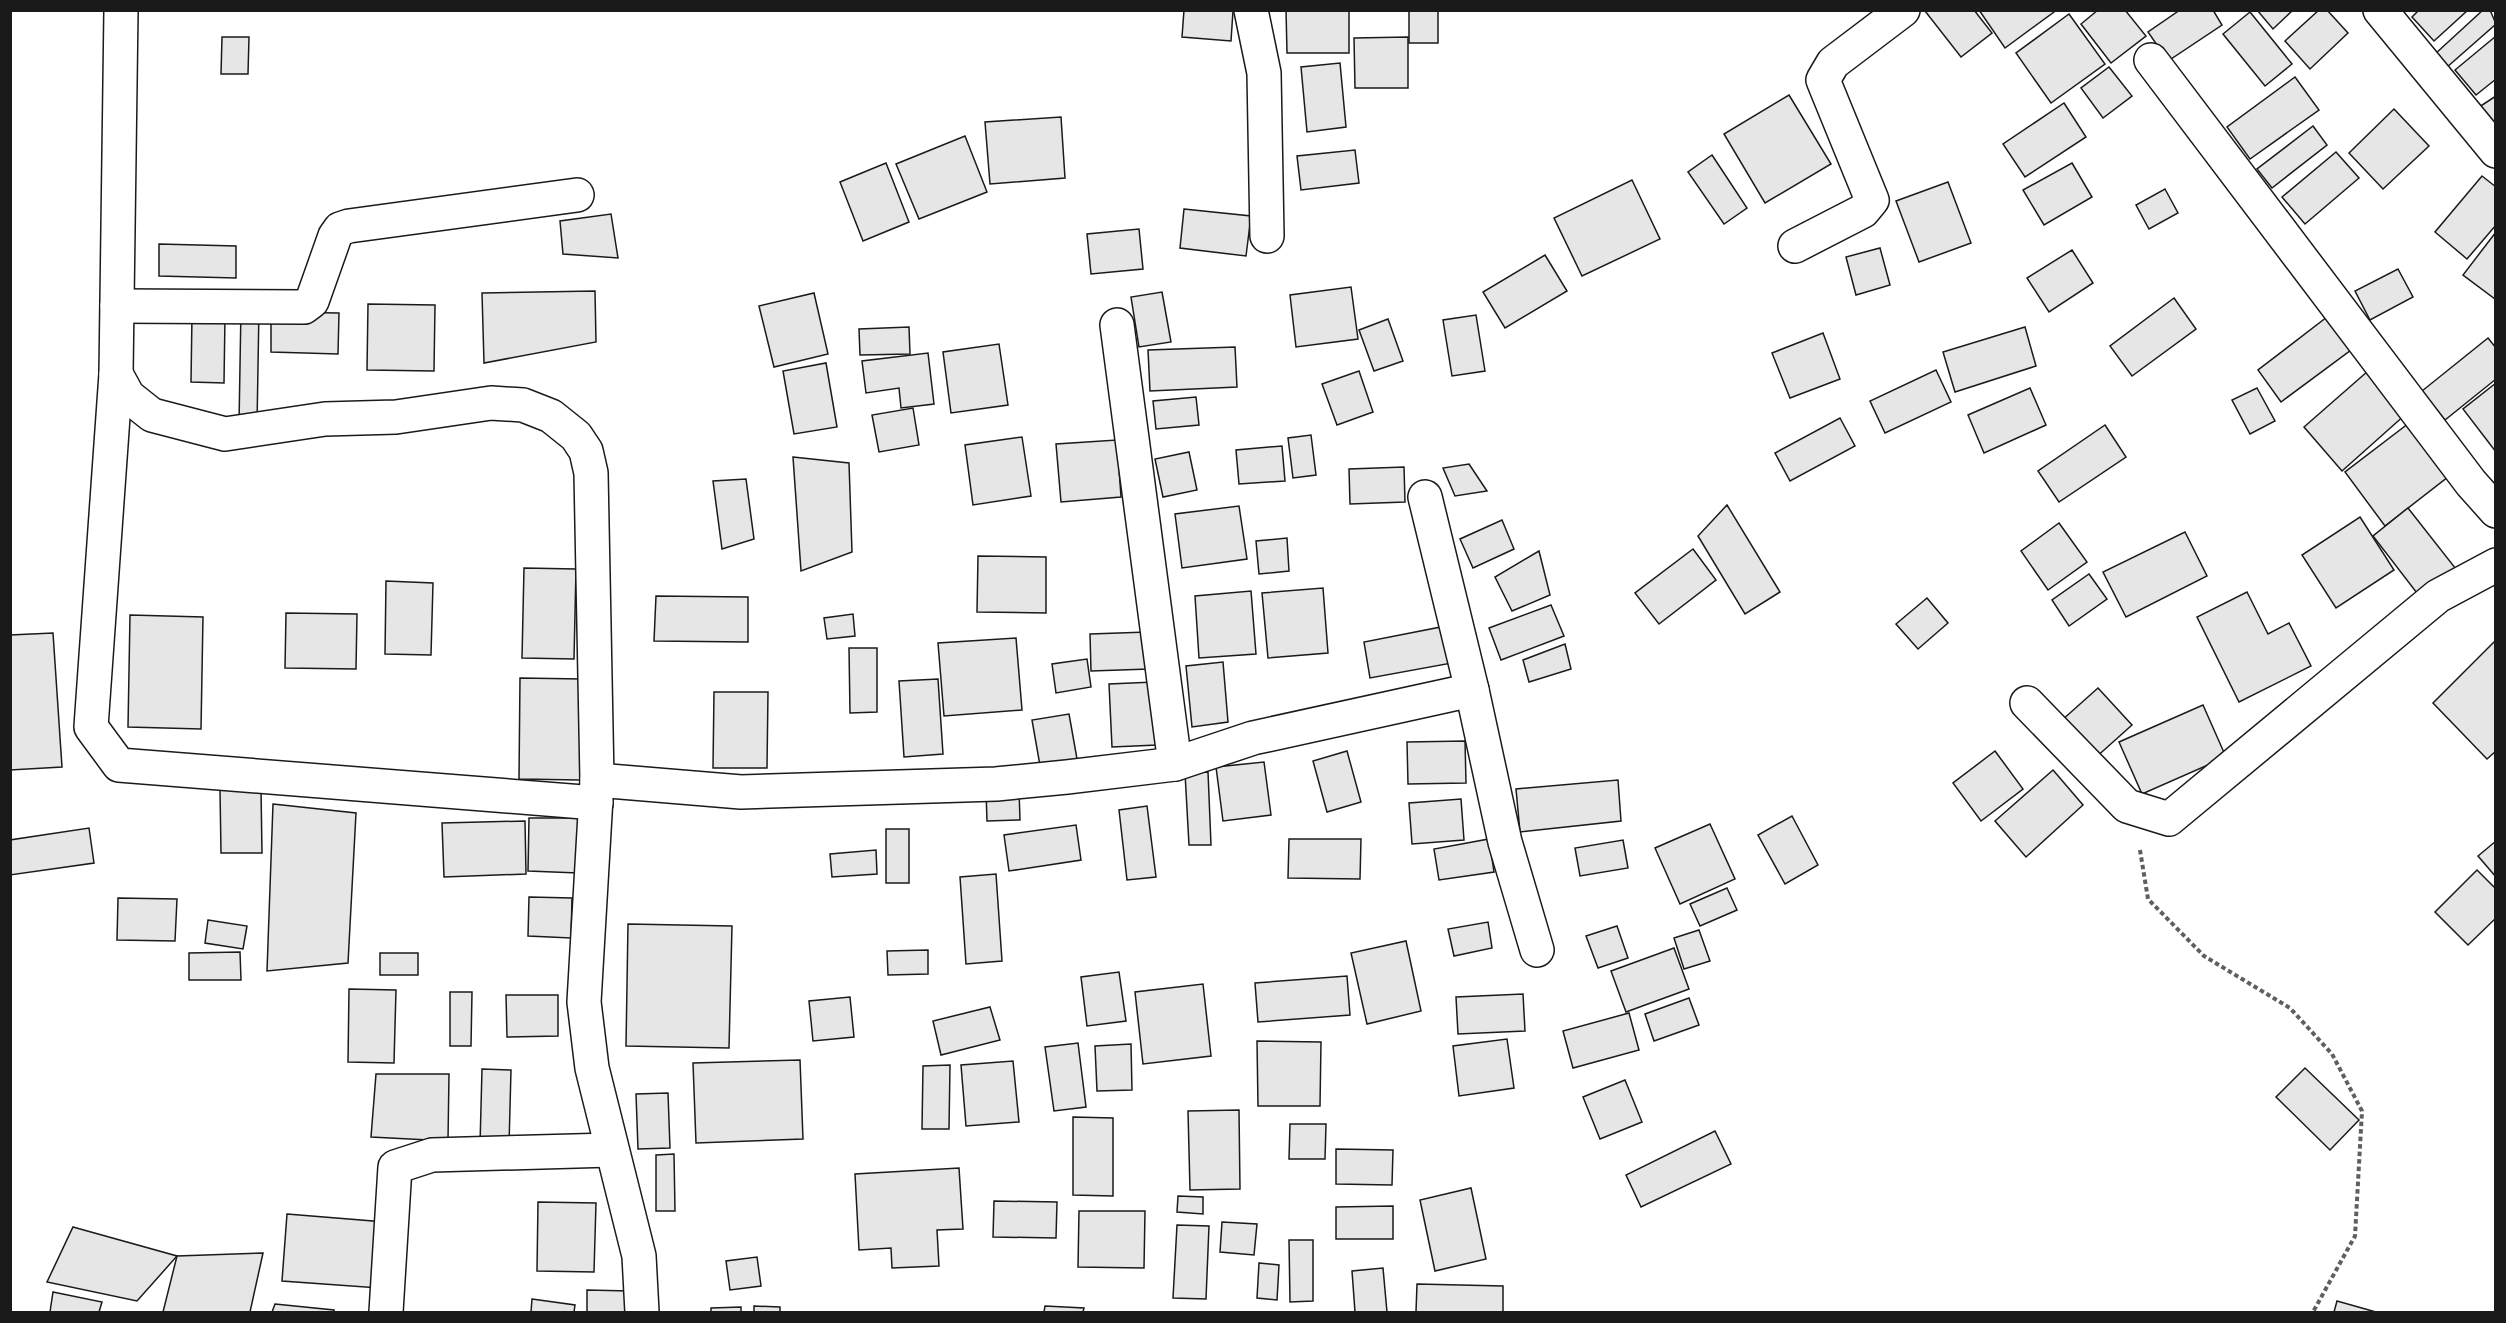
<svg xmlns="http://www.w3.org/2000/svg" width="2506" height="1323" viewBox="0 0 2506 1323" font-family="Lato,sans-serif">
<rect width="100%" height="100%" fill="#fff"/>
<g fill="#e6e6e6" stroke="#1a1a1a" stroke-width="1.5">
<polygon points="1184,10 1233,11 1231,41 1182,37"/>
<polygon points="1286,10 1349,10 1349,53 1287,53"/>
<rect x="1409" y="10" width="29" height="33"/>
<polygon points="1974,10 1992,33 1961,57 1925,11"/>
<polygon points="1979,10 2053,10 2054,12 2005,48"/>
<polygon points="2098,10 2125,10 2146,36 2111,63 2081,24"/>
<polygon points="2180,10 2213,10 2222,25 2168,61 2148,32"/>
<polygon points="2257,10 2293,10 2273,29"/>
<polygon points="2319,10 2327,10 2348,33 2310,69 2285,41"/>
<polygon points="2419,10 2468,10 2434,41 2412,17"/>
<polygon points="2483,10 2490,10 2496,24 2446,68 2435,54"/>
<polygon points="2250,12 2292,64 2265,86 2223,34"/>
<polygon points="2069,14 2105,64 2051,103 2016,53"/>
<polygon points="2496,36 2496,79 2476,95 2455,70"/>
<polygon points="222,37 249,37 248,74 221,74"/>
<polygon points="1408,37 1408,88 1355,88 1354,38"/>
<polygon points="1340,63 1346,127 1307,132 1301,67"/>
<polygon points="2109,67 2132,96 2103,118 2081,88"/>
<polygon points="2295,77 2319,110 2250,159 2227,127"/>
<polygon points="1789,95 1831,164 1765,203 1724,134"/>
<polygon points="2496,96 2496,140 2476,109"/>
<polygon points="2064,103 2086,137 2025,177 2003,144"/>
<polygon points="2394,109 2429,146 2383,189 2349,153"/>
<polygon points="1061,117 1065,178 990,184 985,122"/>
<polygon points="2313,126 2327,145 2272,188 2257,169"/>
<polygon points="965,136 987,192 919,219 896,164"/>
<polygon points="1355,150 1359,183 1301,190 1297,156"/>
<polygon points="2336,152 2359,178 2305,224 2282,197"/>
<polygon points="1712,155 1747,208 1724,224 1688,172"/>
<polygon points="886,163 909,222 863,241 840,182"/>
<polygon points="2072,163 2092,197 2044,225 2023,190"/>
<polygon points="2482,176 2496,187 2496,225 2467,259 2435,232"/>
<polygon points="1632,180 1660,239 1582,276 1554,218"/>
<polygon points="1948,182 1971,243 1919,262 1896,201"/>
<polygon points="2165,189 2178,213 2149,229 2136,205"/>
<polygon points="1184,209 1251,216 1246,256 1180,248"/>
<polygon points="611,214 618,258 563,254 560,221"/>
<polygon points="1139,229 1143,269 1091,274 1087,234"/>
<polygon points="2496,232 2496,298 2495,299 2463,275"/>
<polygon points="159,244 236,246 236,278 159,276"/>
<polygon points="1880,248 1890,285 1856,295 1846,257"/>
<polygon points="2072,250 2093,283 2049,312 2027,278"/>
<polygon points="1545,255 1567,291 1505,328 1483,292"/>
<polygon points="2398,269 2413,297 2370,320 2355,291"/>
<polygon points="1351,287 1358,339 1296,347 1290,295"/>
<polygon points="595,291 596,342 484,363 482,293"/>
<polygon points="1162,292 1171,342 1139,347 1131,297"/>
<polygon points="814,293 828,354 774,367 759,306"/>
<polygon points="2174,298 2196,329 2132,376 2110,346"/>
<polygon points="368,304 435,305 434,371 367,370"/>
<polygon points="241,308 259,308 257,425 239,424"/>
<polygon points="271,312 339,313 338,354 271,352"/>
<polygon points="192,315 225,316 224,383 191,382"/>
<polygon points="1476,315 1485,371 1452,376 1443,320"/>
<polygon points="2327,317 2351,350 2281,402 2258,370"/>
<polygon points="1388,319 1403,361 1374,371 1359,330"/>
<polygon points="909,327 910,354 860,355 859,329"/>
<polygon points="2025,327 2036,366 1955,392 1943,352"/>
<polygon points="1823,333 1840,379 1790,398 1772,353"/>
<polygon points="2488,338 2496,348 2496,379 2445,420 2422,391"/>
<polygon points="999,344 1008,405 951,413 943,352"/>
<polygon points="1235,347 1237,387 1150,391 1148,350"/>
<polygon points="928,353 934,404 901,408 899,388 866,393 862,361"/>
<polygon points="826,363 837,427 794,434 783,371"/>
<polygon points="1936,370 1951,402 1885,433 1870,401"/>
<polygon points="1359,371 1373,412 1337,425 1322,384"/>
<polygon points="2368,371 2406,414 2342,471 2304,427"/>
<polygon points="2496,383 2496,452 2463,409"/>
<polygon points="2030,388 2046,425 1984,453 1968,415"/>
<polygon points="2257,388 2275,421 2250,434 2232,400"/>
<polygon points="1196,397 1199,425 1156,429 1153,401"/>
<polygon points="913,408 919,445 879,452 872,415"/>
<polygon points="1840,418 1855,446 1790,481 1775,453"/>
<polygon points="2413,420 2453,473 2385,526 2345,472"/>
<polygon points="2105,425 2126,457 2059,502 2038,471"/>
<polygon points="1311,435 1316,475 1293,478 1288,438"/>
<polygon points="1022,437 1031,496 973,505 965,445"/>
<polygon points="1117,440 1121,497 1061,502 1056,444"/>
<polygon points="1282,446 1285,481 1239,484 1236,450"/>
<polygon points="1189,452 1197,490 1163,497 1155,459"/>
<polygon points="793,457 849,463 852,552 801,571"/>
<polygon points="1469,464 1487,491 1455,496 1443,468"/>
<polygon points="1404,467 1405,502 1350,504 1349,469"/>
<polygon points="746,479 754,539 722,549 713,481"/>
<polygon points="1727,505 1780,592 1745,614 1698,536"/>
<polygon points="1239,506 1247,559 1182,568 1175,514"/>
<polygon points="2408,508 2456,569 2420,597 2373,536"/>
<polygon points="2360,517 2394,570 2336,608 2302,555"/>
<polygon points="1502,520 1514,549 1473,568 1460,539"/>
<polygon points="2059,523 2087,562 2048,590 2021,551"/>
<polygon points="2185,532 2207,576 2126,617 2103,572"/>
<polygon points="1287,538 1289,571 1259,574 1256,541"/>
<polygon points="1693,549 1716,580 1659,624 1635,593"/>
<polygon points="1539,551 1550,595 1512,611 1495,577"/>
<polygon points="978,556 1046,557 1046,613 977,612"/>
<polygon points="524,568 576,569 574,659 522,658"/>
<polygon points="2089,574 2107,599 2069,626 2052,600"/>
<polygon points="386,581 433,583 431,655 385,654"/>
<polygon points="1323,588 1328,653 1268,658 1262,593"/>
<polygon points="1251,591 1256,654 1199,658 1195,596"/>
<polygon points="2247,592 2268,634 2289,623 2311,666 2239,702 2197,617"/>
<polygon points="656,596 748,597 748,642 654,641"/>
<polygon points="1927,598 1948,623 1918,649 1896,624"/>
<polygon points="1551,605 1564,636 1501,660 1489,628"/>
<polygon points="286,613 357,614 356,669 285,668"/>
<polygon points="853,614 855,636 827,639 824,618"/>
<polygon points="130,615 203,617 201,729 128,727"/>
<polygon points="1446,626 1452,663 1370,678 1364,642"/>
<polygon points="1147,632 1149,669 1091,671 1090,634"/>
<polygon points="53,633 62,767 10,770 10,635"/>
<polygon points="1016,638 1022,710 944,716 938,643"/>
<polygon points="2496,640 2496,751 2487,759 2433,703"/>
<polygon points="1565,644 1571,669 1529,682 1523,660"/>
<polygon points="849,648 877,648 877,712 850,713"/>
<polygon points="1087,659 1091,687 1056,693 1052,664"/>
<polygon points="1223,662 1228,722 1192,727 1186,666"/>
<polygon points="520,678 582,679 580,780 519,779"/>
<polygon points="938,679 943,754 904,757 899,681"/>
<polygon points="1154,682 1157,745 1112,747 1109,684"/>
<polygon points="2098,688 2132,725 2094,759 2061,721"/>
<polygon points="714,692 768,692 767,768 713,768"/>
<polygon points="2203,705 2226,757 2142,794 2119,742"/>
<polygon points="1069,714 1079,770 1042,777 1032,720"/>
<polygon points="1465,741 1466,783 1408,784 1407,742"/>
<polygon points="1347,751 1361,802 1327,812 1313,761"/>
<polygon points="1995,751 2023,789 1981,821 1953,783"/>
<polygon points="1264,762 1271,815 1223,821 1216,767"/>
<polygon points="2053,770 2083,805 2026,857 1995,821"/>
<polygon points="1208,772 1211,845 1189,845 1185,773"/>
<polygon points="1618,780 1621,821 1520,832 1516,789"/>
<polygon points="261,789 262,853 221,853 220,790"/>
<polygon points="1019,790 1020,820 987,821 986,791"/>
<polygon points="1461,799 1464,840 1412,844 1409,803"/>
<polygon points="273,804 356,813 348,963 267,971"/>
<polygon points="1147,806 1156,877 1127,880 1119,810"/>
<polygon points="1792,816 1818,865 1785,884 1758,835"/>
<polygon points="529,818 579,818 578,873 528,871"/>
<polygon points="525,821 526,874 444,877 442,823"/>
<polygon points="1710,824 1735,879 1680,904 1655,848"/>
<polygon points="1076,825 1081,860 1009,871 1004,835"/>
<polygon points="89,828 94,863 10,875 10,840"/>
<rect x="886" y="829" width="23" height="54"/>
<polygon points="1289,839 1361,839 1360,879 1288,878"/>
<polygon points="1489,839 1494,872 1439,880 1434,849"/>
<polygon points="1623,840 1628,868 1580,876 1575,848"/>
<polygon points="2496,841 2496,877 2478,856"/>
<polygon points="876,850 877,874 832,877 830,854"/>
<polygon points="2477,870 2496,889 2496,918 2468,945 2435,912"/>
<polygon points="996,874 1002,961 966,964 960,877"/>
<polygon points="1727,888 1737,910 1700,926 1690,904"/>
<polygon points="529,897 572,898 571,938 528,936"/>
<polygon points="118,898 177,899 175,941 117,940"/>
<polygon points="208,920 247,926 243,949 205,943"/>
<polygon points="1488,922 1492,948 1454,956 1448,929"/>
<polygon points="628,924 732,926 729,1048 626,1046"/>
<polygon points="1617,926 1628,958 1598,968 1586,936"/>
<polygon points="1699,930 1710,961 1684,969 1674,938"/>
<polygon points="1406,941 1421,1011 1367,1024 1351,953"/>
<polygon points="1674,948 1689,989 1626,1012 1611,971"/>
<polygon points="928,950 928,974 888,975 887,951"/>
<polygon points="240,952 241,980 189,980 189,953"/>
<rect x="380" y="953" width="38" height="22"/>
<polygon points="1119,972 1126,1021 1087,1026 1081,977"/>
<polygon points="1347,976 1350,1015 1258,1022 1255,983"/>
<polygon points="1203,984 1211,1056 1143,1064 1135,992"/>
<polygon points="349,989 396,990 394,1063 348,1062"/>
<polygon points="450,992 472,992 471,1046 450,1046"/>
<polygon points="1523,994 1525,1031 1458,1034 1456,997"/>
<polygon points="506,995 558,995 558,1036 507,1037"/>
<polygon points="850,997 854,1037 813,1041 809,1001"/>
<polygon points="1689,998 1699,1025 1654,1041 1645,1014"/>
<polygon points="990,1007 1000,1040 941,1055 933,1021"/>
<polygon points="1629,1013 1639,1050 1573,1068 1563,1031"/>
<polygon points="1507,1039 1514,1088 1459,1096 1453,1046"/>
<polygon points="1257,1041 1321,1042 1320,1106 1258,1106"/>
<polygon points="1078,1043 1086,1107 1054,1111 1045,1047"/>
<polygon points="1131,1044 1132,1090 1097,1091 1095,1046"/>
<polygon points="800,1060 803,1139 696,1143 693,1063"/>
<polygon points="1013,1061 1019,1122 966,1126 961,1065"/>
<polygon points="950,1065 949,1129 922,1129 923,1066"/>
<polygon points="2305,1068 2359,1120 2330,1150 2276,1097"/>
<polygon points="482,1069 511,1070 509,1145 480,1145"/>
<polygon points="376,1074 449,1074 448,1141 371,1137"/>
<polygon points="1625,1080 1642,1122 1600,1139 1583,1097"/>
<polygon points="668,1093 670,1148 638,1149 636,1094"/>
<polygon points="1239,1110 1240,1189 1190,1190 1188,1111"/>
<polygon points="1073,1117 1113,1118 1113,1196 1073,1195"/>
<polygon points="1290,1124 1326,1124 1325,1159 1289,1159"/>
<polygon points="1715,1131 1731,1164 1641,1207 1626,1175"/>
<polygon points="1336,1149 1393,1150 1392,1185 1336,1184"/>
<polygon points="674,1154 675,1211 656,1211 656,1155"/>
<polygon points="959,1168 963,1229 937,1230 939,1266 892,1268 891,1248 859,1250 855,1174"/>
<polygon points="1471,1188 1486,1259 1435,1271 1420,1200"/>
<polygon points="1178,1196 1203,1197 1203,1214 1177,1212"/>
<polygon points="994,1201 1057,1202 1056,1238 993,1237"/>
<polygon points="538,1202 596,1203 594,1272 537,1271"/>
<polygon points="1393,1206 1393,1239 1336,1239 1336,1207"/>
<polygon points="1079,1211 1145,1211 1144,1268 1078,1267"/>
<polygon points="287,1214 385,1222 379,1288 282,1281"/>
<polygon points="1222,1222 1257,1224 1254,1255 1220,1252"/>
<polygon points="1177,1225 1209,1226 1206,1299 1173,1298"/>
<polygon points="73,1227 177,1256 137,1301 47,1282"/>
<polygon points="1289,1240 1313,1240 1313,1301 1290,1302"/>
<polygon points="263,1253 250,1312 163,1312 177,1256"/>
<polygon points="757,1257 761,1286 730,1290 726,1261"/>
<polygon points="1259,1263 1279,1265 1277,1300 1257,1298"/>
<polygon points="1383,1268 1387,1312 1355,1312 1352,1271"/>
<polygon points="1417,1284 1503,1286 1503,1312 1416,1312"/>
<polygon points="587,1290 629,1291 629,1312 587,1312"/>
<polygon points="53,1292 102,1302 99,1312 50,1312"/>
<polygon points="532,1299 575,1305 574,1312 531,1312"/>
<polygon points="2337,1301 2376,1312 2334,1312"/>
<polygon points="275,1304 334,1310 334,1312 272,1312"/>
<polygon points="754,1306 780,1307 780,1312 754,1312"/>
<polygon points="1045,1306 1084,1308 1083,1312 1044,1312"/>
<polygon points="741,1307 741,1312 711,1312 711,1308"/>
</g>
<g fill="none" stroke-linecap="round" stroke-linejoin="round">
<g stroke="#1a1a1a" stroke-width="36">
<g id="minor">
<polyline points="121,10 116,374 91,727 119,765 596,803"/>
<polyline points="1251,10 1264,73 1267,236"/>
<polyline points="2380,10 2496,151"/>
<polyline points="2151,60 2471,483 2496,511"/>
<polyline points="1795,246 1863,211 1872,200 1823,80 1833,63 1903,10"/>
<polyline points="117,306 304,307 312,301 335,236 340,229 349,226 577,195"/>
<polyline points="1117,325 1175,764"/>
<polyline points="116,374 128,396 152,415 225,434 325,419 396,417 491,403 523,405 551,416 576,436 586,451 591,473 597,780 584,1002 592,1068 639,1256 642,1312"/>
<polyline points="1472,690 1505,842 1537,950"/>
<polyline points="2027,703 2127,806 2169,819 2438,596 2496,565"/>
<polyline points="597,780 741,792 996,784 1067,777 1175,764 1253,738 1472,690 1425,497"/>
<polyline points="386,1312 395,1167 432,1155 611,1150"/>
</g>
</g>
<polyline stroke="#5f5f5f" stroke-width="4" stroke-dasharray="4.5 3" stroke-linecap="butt" points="2140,850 2148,899 2204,956 2290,1008 2332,1054 2362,1111 2355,1236 2313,1312"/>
<use href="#minor" stroke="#fff" stroke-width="33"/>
</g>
<rect width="2506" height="1323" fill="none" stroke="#1a1a1a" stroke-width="24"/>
</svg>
